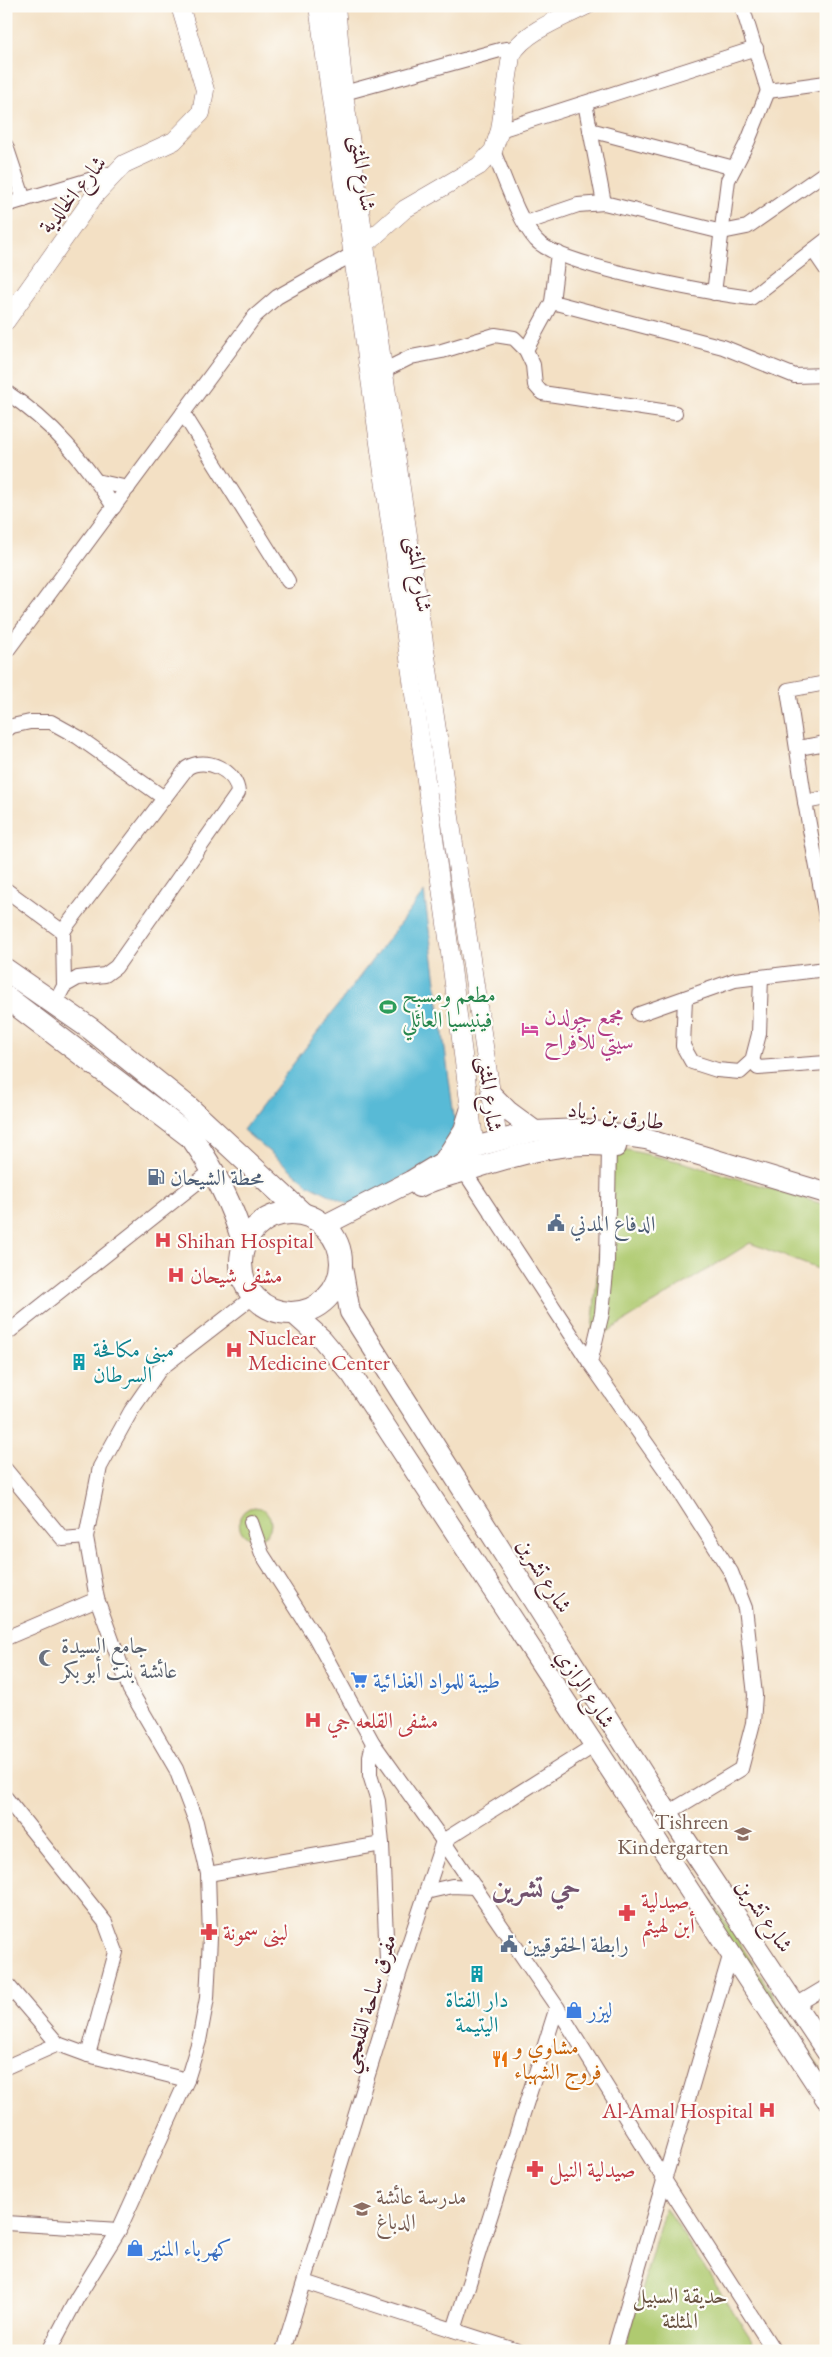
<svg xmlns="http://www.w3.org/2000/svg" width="832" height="2357" viewBox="0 0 832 2357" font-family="'EB Garamond',Amiri,serif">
<rect width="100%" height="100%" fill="#fdfcf7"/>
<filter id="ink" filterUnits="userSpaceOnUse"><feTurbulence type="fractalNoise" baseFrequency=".02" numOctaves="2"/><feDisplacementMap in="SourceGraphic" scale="10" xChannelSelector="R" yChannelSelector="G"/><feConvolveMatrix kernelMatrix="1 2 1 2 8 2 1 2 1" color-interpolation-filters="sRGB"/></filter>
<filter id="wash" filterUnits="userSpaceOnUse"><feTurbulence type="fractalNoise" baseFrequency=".0096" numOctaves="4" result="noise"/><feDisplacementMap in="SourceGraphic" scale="20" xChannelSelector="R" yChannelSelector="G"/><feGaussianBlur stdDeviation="1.12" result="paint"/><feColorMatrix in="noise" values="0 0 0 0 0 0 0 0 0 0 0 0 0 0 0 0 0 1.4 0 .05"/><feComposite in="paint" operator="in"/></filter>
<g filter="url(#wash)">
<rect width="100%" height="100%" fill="#f3e0c4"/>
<g fill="#afca70" stroke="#7c744e">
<polygon points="609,1146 682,1162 826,1205 826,1272 750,1243 591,1342"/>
<circle cx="255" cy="1523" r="16"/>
<polygon points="698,1879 826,2077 826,2088 692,1884"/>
<polygon points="665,2207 759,2351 624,2351"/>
</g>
<polygon fill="#58bad6" stroke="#516c80" points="424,892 455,1124 438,1159 350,1205 308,1184 243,1130"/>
</g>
<g filter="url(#ink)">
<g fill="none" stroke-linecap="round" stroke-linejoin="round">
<g stroke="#856361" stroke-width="16">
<g id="minor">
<polyline points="742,6 768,91 826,83"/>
<polyline points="344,93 500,50 515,48"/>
<polyline points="585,103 604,203"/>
<polyline points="500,130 756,48"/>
<polyline points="590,130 734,168"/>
<polyline points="6,146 24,200"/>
<path d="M493 151C504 176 518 220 536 240 558 266 712 293 751 298L826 240"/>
<polyline points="6,205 116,172"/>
<polyline points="525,223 578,205 604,203 722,232 747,227 826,172"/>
<polyline points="813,250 826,269"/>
<polyline points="714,293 728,180 748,141 768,91"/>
<polyline points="552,302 723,347 795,376 826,375"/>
<polyline points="526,350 552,302 558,253"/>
<polyline points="383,371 411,357 442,351 495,335 514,338 526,350 533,365 535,385 542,393 675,413"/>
<path d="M6 392C54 424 83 460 114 507"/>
<polyline points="183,413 288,581"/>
<polyline points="96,481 128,488"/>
<polyline points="6,652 255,316 277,297 353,254"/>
<polyline points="826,683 788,690 805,802 826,917"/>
<polyline points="6,730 12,726 30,722 51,722 78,737 164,798"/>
<polyline points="798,748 826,743"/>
<polyline points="805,802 826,798"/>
<polyline points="6,890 63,932"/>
<polyline points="685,998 683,1046 692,1062 717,1070 740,1072 752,1061 759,1034 761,977"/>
<path d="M55 1003 64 986 63 932 68 924 187 768C205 756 237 770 238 793L116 967 105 975 78 978 64 986"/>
<polyline points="639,1014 735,980 826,969"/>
<polyline points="752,1061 758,1068 826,1063"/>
<polyline points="609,1146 607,1262 602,1313 590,1363 668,1474 731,1572 745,1608 755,1695 753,1723 741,1769 668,1813"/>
<polyline points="464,1171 590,1363"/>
<polyline points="6,1334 214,1169"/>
<polyline points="6,1470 63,1539 86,1537"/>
<polyline points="251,1522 262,1554 315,1637 373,1743 443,1841 557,2007 665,2181 774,2351"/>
<polyline points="6,1638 97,1599"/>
<polyline points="373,1743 370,1756 370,1775 378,1801 382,1844 387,1960 398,1977"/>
<polyline points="6,1798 105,1922 116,1952 88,2055"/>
<polyline points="208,1874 382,1844"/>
<polyline points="426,1892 452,1886 475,1887"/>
<polyline points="6,1983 58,2044 88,2055 187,2080"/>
<polyline points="796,2005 826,1987"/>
<polyline points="6,2067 58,2044"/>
<polyline points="6,2223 119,2230"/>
<polyline points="305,2282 518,2351"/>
<polyline points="454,2330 557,2007"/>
<polyline points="49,2351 77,2298 119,2230 187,2080 199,2041 207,1998 210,1938 208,1874 196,1822 176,1769 130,1690 97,1599 86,1537 100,1467 131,1411 160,1369 253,1297"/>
<polyline points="283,2351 398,1977 443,1841 595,1745"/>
<polyline points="614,2351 731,1953"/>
</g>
</g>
<g stroke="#856361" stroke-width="19">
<g id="tertiary">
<polyline points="318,6 449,945 475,1148"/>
<polyline points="336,6 344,93 365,246 498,1140"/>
<path d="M359 250 405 209 479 166 493 151 500 130 511 56C522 33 563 17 586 6"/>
<polyline points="6,321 95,195 124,164 174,141 201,113 205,90 180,6"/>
</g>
</g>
<g stroke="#856361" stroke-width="22">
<g id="secondary">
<polyline points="491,1094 508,1111 535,1131"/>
<polyline points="444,1161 464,1130 470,1111"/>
<path d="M419 1187C434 1179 450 1175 466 1171 514 1156 566 1139 616 1147"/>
<polyline points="325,1225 411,1181 444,1161 482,1145 535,1131 580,1129 646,1139 826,1193"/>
<polyline points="342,1267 350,1312 668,1813 826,2051"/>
<polyline points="294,1314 322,1339 352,1375 826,2099"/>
</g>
</g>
<g stroke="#856361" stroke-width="24">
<g id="primary">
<polyline points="6,970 91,1029 188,1107 303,1214"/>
<path d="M6 997 192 1138C216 1172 232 1205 244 1244"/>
<circle cx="291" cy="1263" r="50"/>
</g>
</g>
<use href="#minor" stroke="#fff" stroke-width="14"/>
<use href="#tertiary" stroke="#fff" stroke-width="18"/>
<use href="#secondary" stroke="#fff" stroke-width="20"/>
<use href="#primary" stroke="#fff" stroke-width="22"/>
</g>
</g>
<defs>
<g id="stadium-bare" transform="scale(1.35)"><path d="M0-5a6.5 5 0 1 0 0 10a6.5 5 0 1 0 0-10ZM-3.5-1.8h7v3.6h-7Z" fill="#2e9e5b" stroke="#fdfcf7" stroke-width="2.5" paint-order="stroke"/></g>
<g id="hotel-bare" transform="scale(1.35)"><path d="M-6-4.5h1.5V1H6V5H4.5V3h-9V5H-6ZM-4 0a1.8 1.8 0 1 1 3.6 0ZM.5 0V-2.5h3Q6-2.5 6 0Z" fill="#d1479c" stroke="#fdfcf7" stroke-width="2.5" paint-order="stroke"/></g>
<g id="fuel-bare" transform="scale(1.35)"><path d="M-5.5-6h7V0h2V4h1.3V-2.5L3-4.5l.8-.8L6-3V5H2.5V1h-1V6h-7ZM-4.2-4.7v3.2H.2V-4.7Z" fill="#5c6f8a" stroke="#fdfcf7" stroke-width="2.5" paint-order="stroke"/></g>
<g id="civic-bare" transform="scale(1.35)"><path d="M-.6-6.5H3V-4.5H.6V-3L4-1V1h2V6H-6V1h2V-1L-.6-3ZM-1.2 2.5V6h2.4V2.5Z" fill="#5c6f8a" stroke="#fdfcf7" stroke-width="2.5" paint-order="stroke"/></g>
<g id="hospital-bare" transform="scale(1.35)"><path d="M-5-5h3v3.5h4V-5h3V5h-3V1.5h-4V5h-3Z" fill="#e0444e" stroke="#fdfcf7" stroke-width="2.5" paint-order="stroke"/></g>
<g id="building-bare" transform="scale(1.35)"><path d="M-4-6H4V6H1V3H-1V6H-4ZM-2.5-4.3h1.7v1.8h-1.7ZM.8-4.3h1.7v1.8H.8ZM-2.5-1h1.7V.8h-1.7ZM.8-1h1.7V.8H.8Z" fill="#0f9aa8" stroke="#fdfcf7" stroke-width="2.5" paint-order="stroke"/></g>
<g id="mosque-bare" transform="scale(1.35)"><path d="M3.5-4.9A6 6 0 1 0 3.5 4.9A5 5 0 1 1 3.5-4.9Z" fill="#6b7280" stroke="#fdfcf7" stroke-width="2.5" paint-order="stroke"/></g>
<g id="supermarket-bare" transform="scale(1.35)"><path d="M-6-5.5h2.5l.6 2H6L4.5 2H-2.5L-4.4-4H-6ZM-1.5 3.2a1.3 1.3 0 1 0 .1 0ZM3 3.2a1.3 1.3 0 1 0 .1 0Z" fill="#3f7fe0" stroke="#fdfcf7" stroke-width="2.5" paint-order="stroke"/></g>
<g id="school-bare" transform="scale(1.35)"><path d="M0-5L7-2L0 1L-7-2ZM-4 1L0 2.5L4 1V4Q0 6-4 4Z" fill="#8d6e63" stroke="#fdfcf7" stroke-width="2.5" paint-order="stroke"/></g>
<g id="pharmacy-bare" transform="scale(1.35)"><path d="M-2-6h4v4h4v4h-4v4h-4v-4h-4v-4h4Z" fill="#e0444e" stroke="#fdfcf7" stroke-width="2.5" paint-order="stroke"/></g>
<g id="shop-bare" transform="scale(1.35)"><path d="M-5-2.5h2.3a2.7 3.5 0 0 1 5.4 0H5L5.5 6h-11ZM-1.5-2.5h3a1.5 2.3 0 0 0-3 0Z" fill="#3f7fe0" stroke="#fdfcf7" stroke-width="2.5" paint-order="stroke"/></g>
<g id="restaurant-bare" transform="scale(1.35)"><path d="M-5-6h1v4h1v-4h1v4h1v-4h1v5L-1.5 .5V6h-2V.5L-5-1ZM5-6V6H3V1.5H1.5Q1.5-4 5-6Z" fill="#e8710a" stroke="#fdfcf7" stroke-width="2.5" paint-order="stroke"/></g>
</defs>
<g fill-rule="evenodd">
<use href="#stadium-bare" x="388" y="1007"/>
<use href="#hotel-bare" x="530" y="1029"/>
<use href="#fuel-bare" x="156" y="1177"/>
<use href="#civic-bare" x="556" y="1223"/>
<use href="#hospital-bare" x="163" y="1240"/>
<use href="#hospital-bare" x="176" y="1275"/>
<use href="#hospital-bare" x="234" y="1350"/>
<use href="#building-bare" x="79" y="1362"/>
<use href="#mosque-bare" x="47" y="1658"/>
<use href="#supermarket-bare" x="359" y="1680"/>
<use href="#hospital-bare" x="313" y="1720"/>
<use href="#school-bare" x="743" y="1834"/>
<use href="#pharmacy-bare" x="627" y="1913"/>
<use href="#pharmacy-bare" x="209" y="1932"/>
<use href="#civic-bare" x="509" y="1944"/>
<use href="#building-bare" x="477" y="1974"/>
<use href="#shop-bare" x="574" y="2010"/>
<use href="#restaurant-bare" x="500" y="2059"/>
<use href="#hospital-bare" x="767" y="2110"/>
<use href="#pharmacy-bare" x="535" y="2169"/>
<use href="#school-bare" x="362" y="2209"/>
<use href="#shop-bare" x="135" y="2248"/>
</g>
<g text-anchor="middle" stroke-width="4.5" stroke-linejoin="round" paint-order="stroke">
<g font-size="22" fill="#4a1f2b" stroke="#fdfcf7">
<text transform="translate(364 173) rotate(82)" y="8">شارع المثنى</text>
<text transform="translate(72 194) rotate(-51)" y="8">شارع الخالدية</text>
<text transform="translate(420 574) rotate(82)" y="8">شارع المثنى</text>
<text transform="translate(491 1094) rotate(83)" y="8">شارع المثنى</text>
<text transform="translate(616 1115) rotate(8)" y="8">طارق بن زياد</text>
<text transform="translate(545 1575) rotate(58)" y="8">شارع تشرين</text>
<text transform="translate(586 1688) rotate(57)" y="8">شارع الرازي</text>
<text transform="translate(765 1915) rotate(56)" y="8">شارع تشرين</text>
<text transform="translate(368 2003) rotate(-73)" y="8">مفرق ساحة القلعجي</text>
</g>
<g font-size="22" fill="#27864d" stroke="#fdfcf7" text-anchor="start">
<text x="402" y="1002">مطعم ومسبح<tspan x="402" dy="25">فينيسيا العائلي</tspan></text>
</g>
<g font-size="22" fill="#b23c85" stroke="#fdfcf7" text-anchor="start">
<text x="544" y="1024">مجمع جولدن<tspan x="544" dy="25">سيتي للأفراح</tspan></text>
</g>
<g font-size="22" fill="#4e5e75" stroke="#fdfcf7" text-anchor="start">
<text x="170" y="1185">محطة الشيحان</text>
<text x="570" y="1231">الدفاع المدني</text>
<text x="523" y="1952">رابطة الحقوقيين</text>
</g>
<g font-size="22" fill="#be3a42" stroke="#fdfcf7" text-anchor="start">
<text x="177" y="1248">Shihan Hospital</text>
<text x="190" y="1283">مشفى شيحان</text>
<text x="248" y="1345">Nuclear<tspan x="248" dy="25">Medicine Center</tspan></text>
<text x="327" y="1728">مشفى القلعه جي</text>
<text x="641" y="1908">صيدلية<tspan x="641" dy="25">أبن لهيثم</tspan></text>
<text x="223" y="1940">لبنى سمونة</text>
<text x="753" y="2118" text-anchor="end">Al-Amal Hospital</text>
<text x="549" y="2177">صيدلية النيل</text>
</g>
<g font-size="22" fill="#0d838f" stroke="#fdfcf7" text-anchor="start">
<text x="93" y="1357">مبنى مكافحة<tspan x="93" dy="25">السرطان</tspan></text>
<text x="477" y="2007" text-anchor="middle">دار الفتاة<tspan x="477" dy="25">اليتيمة</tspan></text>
</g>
<g font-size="22" fill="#5b616d" stroke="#fdfcf7" text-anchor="start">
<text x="61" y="1653">جامع السيدة<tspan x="61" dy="25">عائشة بنت أبو بكر</tspan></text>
</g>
<g font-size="22" fill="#366cbe" stroke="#fdfcf7" text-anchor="start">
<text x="373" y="1688">طيبة للمواد الغذائية</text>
<text x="588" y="2018">ليزر</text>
<text x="149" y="2256">كهرباء المنير</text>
</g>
<g font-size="22" fill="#785e54" stroke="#fdfcf7" text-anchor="end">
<text x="729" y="1829">Tishreen<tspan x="729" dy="25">Kindergarten</tspan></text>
<text x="376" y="2204" text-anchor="start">مدرسة عائشة<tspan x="376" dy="25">الدباغ</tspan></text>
</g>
<g font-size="22" fill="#c56008" stroke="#fdfcf7" text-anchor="start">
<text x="514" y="2054">مشاوي و<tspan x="514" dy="25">فروج الشهباء</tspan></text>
</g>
<g font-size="22" fill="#685240" stroke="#fdfcf7">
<text x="680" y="2303">حديقة السبيل<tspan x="680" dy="25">المثلثة</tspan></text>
</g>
<g font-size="28" font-weight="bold" fill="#73536f" stroke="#fdfcf7">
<text x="536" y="1897">حي تشرين</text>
</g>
</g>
<rect width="832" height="2357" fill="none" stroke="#fdfcf7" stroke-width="25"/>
</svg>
